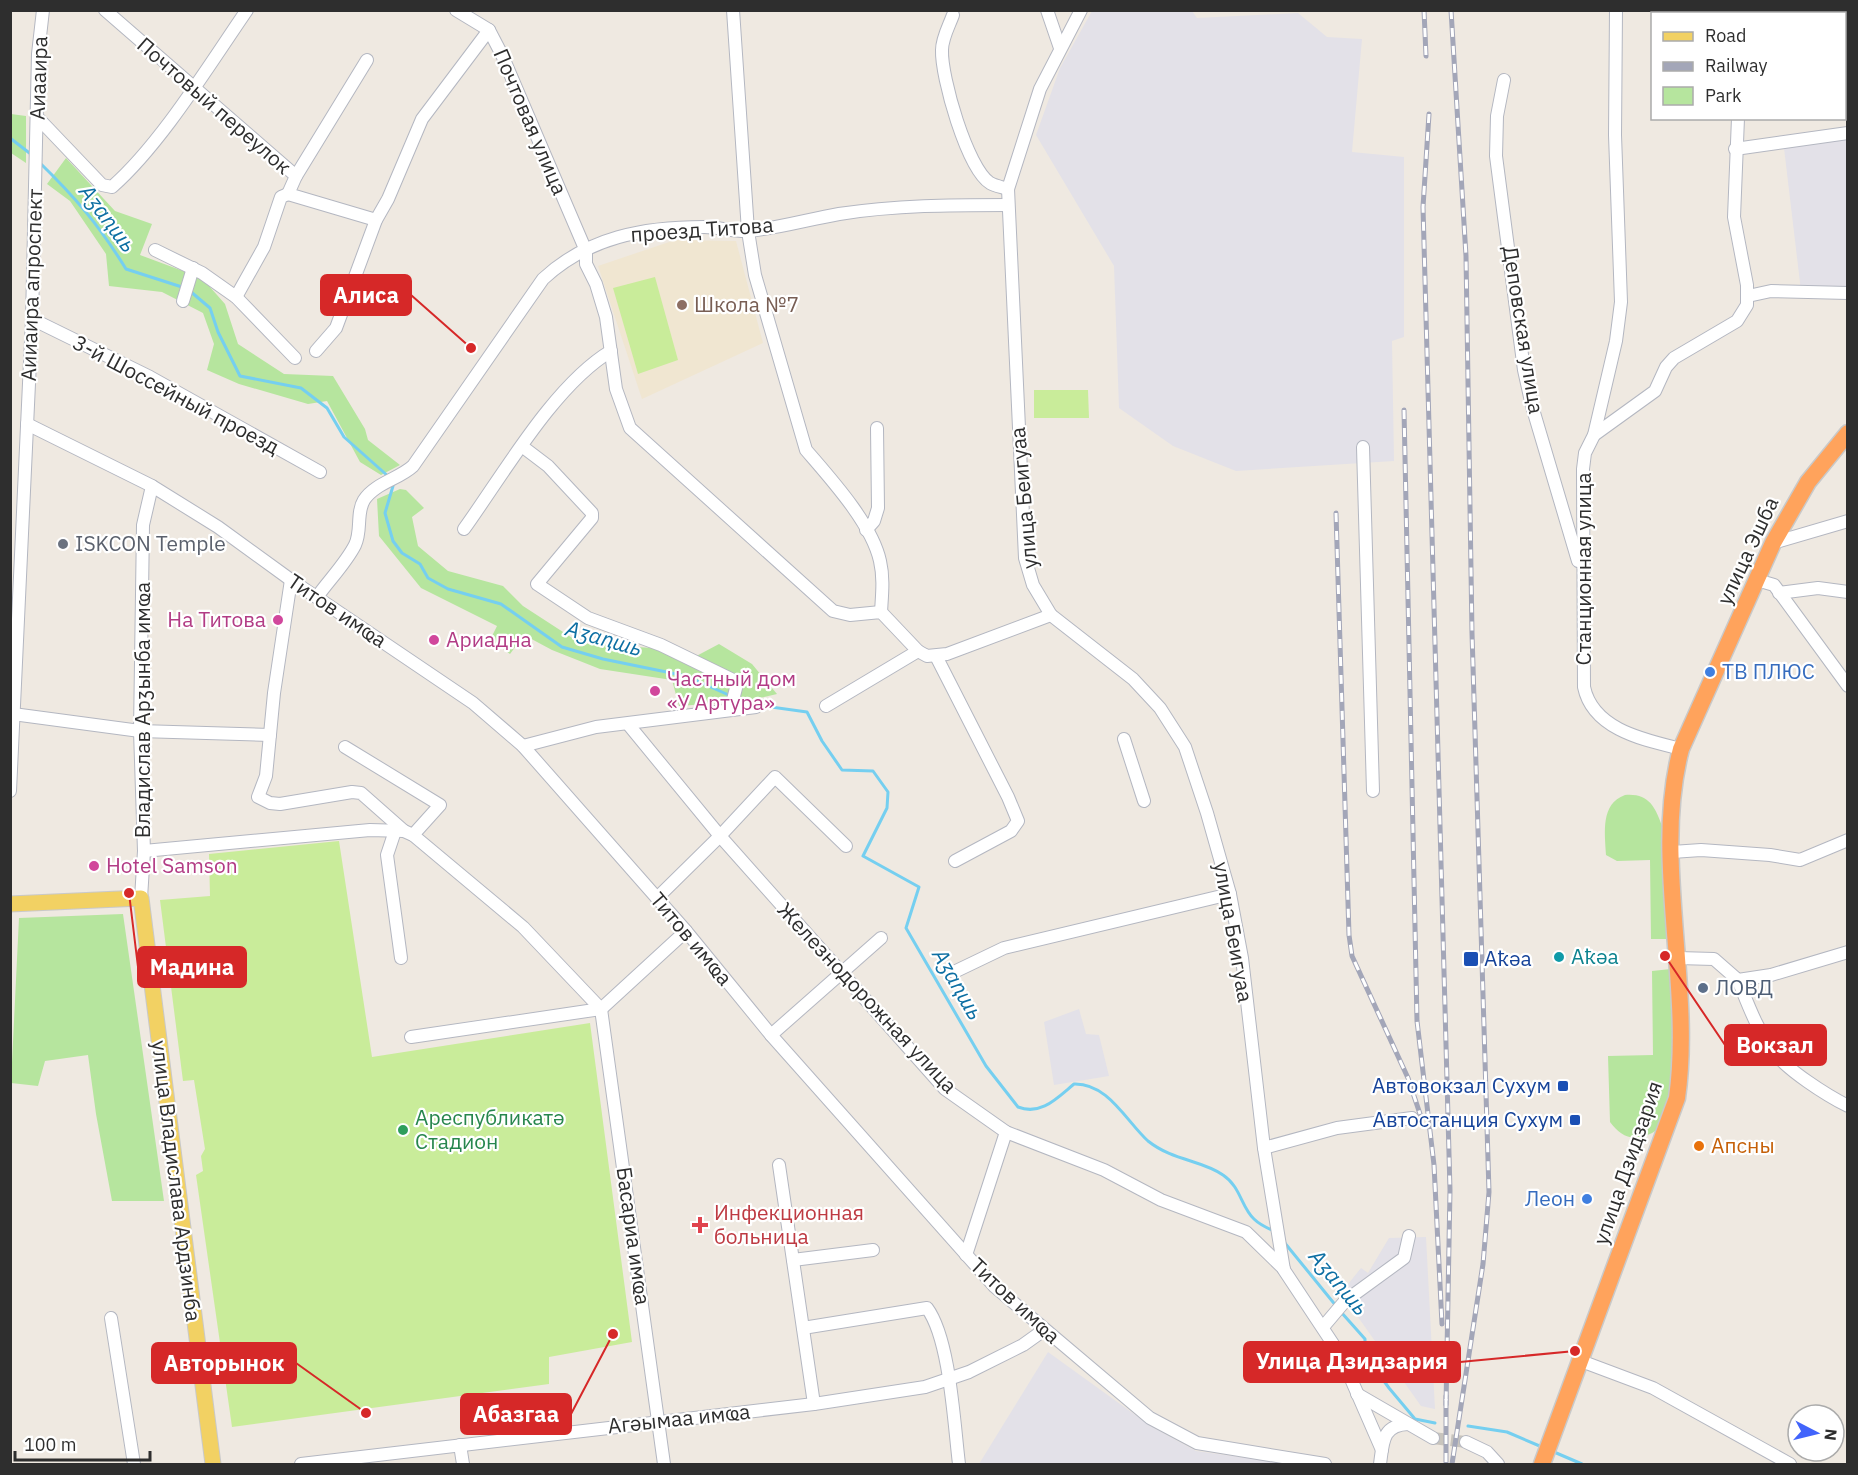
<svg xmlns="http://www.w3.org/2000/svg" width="1858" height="1475" viewBox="0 0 1858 1475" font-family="'IBM Plex Sans',sans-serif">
<rect width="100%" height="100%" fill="#efe9e1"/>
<g fill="#e3e1e8">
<polygon points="1092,11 1192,11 1197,18 1298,13 1327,37 1362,39 1352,152 1404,157 1404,337 1392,341 1394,461 1236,471 1173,446 1119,408 1114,266 1036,135 1060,68"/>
<polygon points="1847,138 1847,290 1801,291 1784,148"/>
<polygon points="1079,1009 1086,1034 1099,1035 1109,1076 1054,1085 1044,1022"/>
<polygon points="1426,1237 1435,1409 1421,1406 1341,1293 1361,1268 1368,1273 1389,1238"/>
<polygon points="1048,1352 1152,1427 1196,1451 1289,1464 979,1464"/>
</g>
<polygon fill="#f0e6d1" points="675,240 736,241 763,343 642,399 598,266"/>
<g fill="#b6e59e">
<polygon points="11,114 26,116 26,163 11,153"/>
<polygon points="66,158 115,211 152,224 140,255 202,278 225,304 238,344 284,374 333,376 365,429 368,440 400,465 381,475 360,462 327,401 308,404 239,384 207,370 214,344 203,313 162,292 109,286 106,254 70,201 47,184"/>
<polygon points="400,489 406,490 424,508 412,517 418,546 448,571 503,586 523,606 580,643 652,648 687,661 719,644 752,664 777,694 746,701 679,706 672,680 600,669 552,650 524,635 510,654 490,640 497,626 421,588 379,536 377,499"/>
<path d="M1625 795C1648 793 1655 806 1662 826L1667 939H1651L1650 860 1617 861 1606 855C1605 833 1600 804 1625 795Z"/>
<polygon points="123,914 164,1201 112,1201 96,1114 88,1055 45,1061 38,1086 11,1083 19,918"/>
<path d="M1671 969C1671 1006 1679 1096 1661 1125 1657 1132 1648 1135 1641 1137 1628 1140 1618 1133 1610 1122L1608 1056 1653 1055 1652 971Z"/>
</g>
<g fill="#c9ec9a">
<polygon points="655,277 678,360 638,374 613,288"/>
<polygon points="1034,390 1088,390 1089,418 1034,418"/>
<polygon points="339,841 372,1057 590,1023 632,1342 549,1357 549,1384 232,1427 196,1175 203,1171 201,1156 205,1149 194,1080 183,1081 160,900 210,896 209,854"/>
</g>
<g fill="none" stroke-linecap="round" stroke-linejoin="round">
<g stroke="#75cff0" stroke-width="3">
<polyline points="10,138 32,155"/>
<path d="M39 162C75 197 99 225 126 269L185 288"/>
<polyline points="190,291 210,308 218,332 240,376 301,388 327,408 344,437 389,477"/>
<polyline points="392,483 393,486 385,513 393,541 402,553 420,564 428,578 448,589 501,604 562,647 603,659 686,676 731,696"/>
<polyline points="737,699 751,703"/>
<path d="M757 705 807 712 822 741 842 770 873 771 888 792 887 808 863 856 919 887 906 928 986 1066 1018 1107C1041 1116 1057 1098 1074 1084 1108 1083 1126 1121 1148 1141 1173 1161 1202 1160 1223 1175 1241 1187 1241 1207 1254 1219 1259 1224 1267 1228 1274 1231"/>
<polyline points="1284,1242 1337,1307"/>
<polyline points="1341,1312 1365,1339 1365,1355 1389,1388 1415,1419 1435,1423"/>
<polyline points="1468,1426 1507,1432 1542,1447"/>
<polyline points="1554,1452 1582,1464"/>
</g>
<polyline stroke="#c8c4bd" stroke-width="12" stroke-dasharray="12 6" stroke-linecap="butt" points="1433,1438 1466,1442"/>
<g stroke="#b4b7c1" stroke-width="14">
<g id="minor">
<polyline points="105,10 296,176 288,194 376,220"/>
<polyline points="456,10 489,30 502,55 586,251 586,264 596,284 606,317 616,389 630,428 833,611 850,615 881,612 918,651"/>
<path d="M733 10 748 231 755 275 806 450C831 479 872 524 880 561 884 578 882 595 881 612"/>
<polyline points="1047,10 1060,48"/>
<polyline points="1081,10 1040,89 1008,189 1025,558 1033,585 1051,615 1133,679 1160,708 1185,747 1207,813 1230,894 1242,958 1264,1148 1284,1270 1341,1356 1382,1450"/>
<path d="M1616 10 1615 135 1621 302 1616 341 1594 435 1585 453 1583 469 1584 687C1593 730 1645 740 1681 749"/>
<path d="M953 15C949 26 942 38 942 50 941 77 967 168 990 183 995 186 1002 187 1008 189"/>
<polyline points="1844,48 1848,48"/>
<polyline points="1504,80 1497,116 1496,156 1524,370 1532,406 1578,561"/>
<path d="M38 118 102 185 112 187C161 144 209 65 247 10"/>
<polyline points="1735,149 1848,133"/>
<polyline points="296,176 367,60"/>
<polyline points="155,250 202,273 236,297 295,358"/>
<polyline points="1748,296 1771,291 1848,293"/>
<polyline points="236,297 264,247 281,197 288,194"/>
<polyline points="183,301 193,268"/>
<polyline points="32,319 150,377 320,472"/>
<polyline points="316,351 336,328 376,220 388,199 422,119 489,30"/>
<polyline points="27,424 152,486 218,527 291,580 473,703 523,746 686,931 771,1035 995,1287 1150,1418 1197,1443 1325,1464"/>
<polyline points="1594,435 1655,391 1666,367 1674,358 1737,321 1747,305 1747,285 1734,217 1738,118"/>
<polyline points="523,447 548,466 592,513 592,518 537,584 588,618 661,645 733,680 736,688 731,708"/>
<polyline points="1363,447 1373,791"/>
<path d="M464 529C503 475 554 385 611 351"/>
<polyline points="866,530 874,521 878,508 877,428"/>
<polyline points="1773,543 1848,521"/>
<polyline points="291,580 274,693 266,776 258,797 270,803 280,804 352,792 361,793 404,831"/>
<polyline points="1757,580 1774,585 1848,686"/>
<polyline points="1779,593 1818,588 1848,592"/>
<path d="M317 597C329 580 346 563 355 545 362 531 356 513 364 500 375 483 399 479 413 466L543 279C588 237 644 227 704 227 719 227 734 232 749 231 779 228 810 219 839 214 896 205 952 205 1008 205"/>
<polyline points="936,656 1008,797 1018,821 1011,831 955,861"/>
<polyline points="826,706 918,651 927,656 947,654 1051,615"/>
<polyline points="13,714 140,731 270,735"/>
<polyline points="628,724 720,836 945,1089 1006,1132 1104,1170 1161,1200 1246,1232 1284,1269"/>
<polyline points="1124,739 1144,801"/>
<polyline points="523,746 596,727 756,707"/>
<polyline points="345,747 440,805 413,835"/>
<polyline points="10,791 32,319 38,54 43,10"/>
<polyline points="395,831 387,855 401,958"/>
<polyline points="144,851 370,830 404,831 413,835 523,927 601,1009"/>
<polyline points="1672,852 1701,850 1770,855 1800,860 1848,840"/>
<polyline points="141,898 144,851 140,731 143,525 152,486"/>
<polyline points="657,898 720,836 775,777 846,846"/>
<polyline points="1678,958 1714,959 1738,980 1771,975 1848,952"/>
<polyline points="954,972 1004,948 1230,894"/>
<path d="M1738 980C1748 1004 1757 1030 1773 1051 1787 1070 1826 1095 1848 1106"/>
<polyline points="601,1009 664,1464"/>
<polyline points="771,1035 881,938"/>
<polyline points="411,1037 601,1009 686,931"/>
<polyline points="1264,1148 1337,1128 1412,1118"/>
<polyline points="779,1165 814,1404"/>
<polyline points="966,1255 1006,1132"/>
<polyline points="793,1260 873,1250"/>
<polyline points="111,1318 134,1464"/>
<polyline points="1323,1327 1345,1301 1404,1258 1409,1236"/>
<path d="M803 1328 927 1308C950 1339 954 1424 959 1464"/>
<polyline points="1581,1361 1653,1388 1790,1464"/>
<polyline points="1357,1394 1433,1438"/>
<polyline points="1466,1442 1487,1452 1498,1464"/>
<polyline points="460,1445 463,1464"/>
<polyline points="301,1464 814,1404 925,1387 969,1372 1023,1345 1044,1330"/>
<path d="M1380 1464C1383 1443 1382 1425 1408 1424"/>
</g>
</g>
<g stroke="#c9c9c9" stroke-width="17">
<polyline id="major" points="10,904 141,898 213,1464"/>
</g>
<g stroke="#c9c9c9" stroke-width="19">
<path id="highway" d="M1542 1464 1677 1098C1693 985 1652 858 1681 749L1773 543 1808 482 1848 433"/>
</g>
<use href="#minor" stroke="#fff" stroke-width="12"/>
<use href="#major" stroke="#f2d163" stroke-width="15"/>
<use href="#highway" stroke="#ffa35c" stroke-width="16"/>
<g stroke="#a3a6b8" stroke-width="5">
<g id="rail">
<polyline points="1424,10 1426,56"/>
<polyline points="1451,10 1466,256 1472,633 1489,1192 1483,1264 1452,1464"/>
<polyline points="1429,114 1423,207 1450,1190 1446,1405"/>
<polyline points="1404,410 1417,1021 1434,1165 1442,1324"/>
<polyline points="1336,513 1349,935 1352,956 1408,1078 1420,1114"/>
<polyline points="1446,1462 1446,1396"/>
</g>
</g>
<use href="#rail" stroke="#fff" stroke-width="3" stroke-dasharray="9" stroke-linecap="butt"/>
</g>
<circle fill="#8d6e63" stroke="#fff" stroke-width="2" cx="682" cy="305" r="6"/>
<circle fill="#6b7280" stroke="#fff" stroke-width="2" cx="63" cy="544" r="6"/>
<g fill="#d1479c" stroke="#fff" stroke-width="2">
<circle cx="278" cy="620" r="6"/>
<circle cx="434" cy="640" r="6"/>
<circle cx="655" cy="691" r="6"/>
<circle cx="94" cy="866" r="6"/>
</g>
<g fill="#3f7fe0" stroke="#fff" stroke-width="2">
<circle cx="1710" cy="672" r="6"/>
<circle cx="1587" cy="1199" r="6"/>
</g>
<circle fill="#0f9aa8" stroke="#fff" stroke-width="2" cx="1559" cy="957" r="6"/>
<g fill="#1a4fb4" stroke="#fff" stroke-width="2">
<rect x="1463" y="951" width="16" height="16" rx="3"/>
<rect x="1557" y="1080" width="12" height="12" rx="3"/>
<rect x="1569" y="1114" width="12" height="12" rx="3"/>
</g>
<circle fill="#5c6f8a" stroke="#fff" stroke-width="2" cx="1703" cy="988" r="6"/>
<circle fill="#2e9e5b" stroke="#fff" stroke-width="2" cx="403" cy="1130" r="6"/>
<circle fill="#e8710a" stroke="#fff" stroke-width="2" cx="1699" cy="1146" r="6"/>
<path fill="#e0444e" stroke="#fff" stroke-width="2" d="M697 1216h6v6h6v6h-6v6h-6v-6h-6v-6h6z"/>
<g text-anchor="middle" stroke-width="4.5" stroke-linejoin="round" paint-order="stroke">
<g font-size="21" fill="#2e2e2e" stroke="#fff">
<text transform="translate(39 78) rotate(-88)" y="7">Аиааира</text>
<text transform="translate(214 106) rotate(41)" y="7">Почтовый переулок</text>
<text transform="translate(530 122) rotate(67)" y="7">Почтовая улица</text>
<text transform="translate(702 230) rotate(-4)" y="7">проезд Титова</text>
<text transform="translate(32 285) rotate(-88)" y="7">Аииаира апроспект</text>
<text transform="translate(1523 330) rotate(81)" y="7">Деповская улица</text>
<text transform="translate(176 395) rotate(28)" y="7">3-й Шоссейный проезд</text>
<text transform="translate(1024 498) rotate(-95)" y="7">улица Беигуаа</text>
<text transform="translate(1748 551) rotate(-65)" y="7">улица Эшба</text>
<text transform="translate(1584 569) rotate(-90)" y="7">Станционная улица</text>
<text transform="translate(337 611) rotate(34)" y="7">Титов имҩа</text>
<text transform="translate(143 710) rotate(-90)" y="7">Владислав Арӡынба имҩа</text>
<text transform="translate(1233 932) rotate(80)" y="7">улица Беигуаа</text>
<text transform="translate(691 939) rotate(50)" y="7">Титов имҩа</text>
<text transform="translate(867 998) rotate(47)" y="7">Железнодорожная улица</text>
<text transform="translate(1628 1163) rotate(-71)" y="7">улица Дзидзария</text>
<text transform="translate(176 1181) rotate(83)" y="7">улица Владислава Ардзинба</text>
<text transform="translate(633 1236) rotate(82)" y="7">Басариа имҩа</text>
<text transform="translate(1015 1301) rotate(43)" y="7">Титов имҩа</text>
<text transform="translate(679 1419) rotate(-6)" y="7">Агәымаа имҩа</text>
</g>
<g font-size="21" fill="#785e54" stroke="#fff" text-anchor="start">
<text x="694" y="312">Школа №7</text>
</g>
<g font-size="21" fill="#5b616d" stroke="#fff" text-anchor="start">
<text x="75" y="551">ISKCON Temple</text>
</g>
<g font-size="21" fill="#b23c85" stroke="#fff" text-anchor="start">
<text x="266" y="627" text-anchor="end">На Титова</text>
<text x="446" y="647">Ариадна</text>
<text x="667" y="686">Частный дом<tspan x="667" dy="24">«У Артура»</tspan></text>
<text x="106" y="873">Hotel Samson</text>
</g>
<g font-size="21" fill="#366cbe" stroke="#fff" text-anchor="start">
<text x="1722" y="679">ТВ ПЛЮС</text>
<text x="1575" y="1206" text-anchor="end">Леон</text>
</g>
<g font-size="21" fill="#0d838f" stroke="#fff" text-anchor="start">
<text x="1571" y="964">Аҟәа</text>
</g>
<g font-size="21" fill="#164399" stroke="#fff" text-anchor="end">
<text x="1484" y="966" text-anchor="start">Аҟəа</text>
<text x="1551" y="1093">Автовокзал Сухум</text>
<text x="1563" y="1127">Автостанция Сухум</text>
</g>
<g font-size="21" fill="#4e5e75" stroke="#fff" text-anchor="start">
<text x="1715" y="995">ЛОВД</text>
</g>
<g font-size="21" fill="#27864d" stroke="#fff" text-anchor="start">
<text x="415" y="1125">Ареспубликатә<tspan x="415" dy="24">Стадион</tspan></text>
</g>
<g font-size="21" fill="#c56008" stroke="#fff" text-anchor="start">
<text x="1711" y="1153">Апсны</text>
</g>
<g font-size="21" fill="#be3a42" stroke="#fff" text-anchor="start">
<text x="714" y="1220">Инфекционная<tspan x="714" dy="24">больница</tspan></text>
</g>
<g font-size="22" font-style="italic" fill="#0d6fa3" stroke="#fff">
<text transform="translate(108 218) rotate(53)" y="8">Аӡаԥшь</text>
<text transform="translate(604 638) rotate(16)" y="8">Аӡаԥшь</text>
<text transform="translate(958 984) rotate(60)" y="8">Аӡаԥшь</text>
<text transform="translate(1339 1282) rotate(50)" y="8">Аӡаԥшь</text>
</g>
</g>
<path fill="none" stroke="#d62828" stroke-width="2" d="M471 348L411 295M129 893L138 967M1665 956L1725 1045M1575 1351L1460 1362M366 1413L296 1363M613 1334L571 1414"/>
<g fill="#d62828" stroke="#fff" stroke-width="2">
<circle cx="471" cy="348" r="6"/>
<circle cx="129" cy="893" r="6"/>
<circle cx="1665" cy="956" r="6"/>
<circle cx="1575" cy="1351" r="6"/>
<circle cx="366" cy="1413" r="6"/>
<circle cx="613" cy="1334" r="6"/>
</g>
<g fill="#d62828" stroke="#d62828" stroke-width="2">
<rect x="321" y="275" width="90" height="40" rx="6"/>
<rect x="138" y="947" width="108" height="40" rx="6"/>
<rect x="1725" y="1025" width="101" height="40" rx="6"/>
<rect x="1244" y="1342" width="216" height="40" rx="6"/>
<rect x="152" y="1343" width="144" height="40" rx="6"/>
<rect x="461" y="1394" width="110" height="40" rx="6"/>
</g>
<g font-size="22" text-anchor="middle" font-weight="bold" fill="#fff">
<text x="366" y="303">Алиса</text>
<text x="192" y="975">Мадина</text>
<text x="1775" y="1053">Вокзал</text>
<text x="1352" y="1369">Улица Дзидзария</text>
<text x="224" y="1371">Авторынок</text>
<text x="516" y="1422">Абазгаа</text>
</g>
<rect width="1858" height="1475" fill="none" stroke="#2e2e2e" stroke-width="24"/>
<rect x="1651" y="12" width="195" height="108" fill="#ffffff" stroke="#ababab" stroke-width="1.5"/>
<rect x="1663" y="32" width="30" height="9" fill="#f2d163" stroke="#ababab" stroke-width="1.5"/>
<text x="1705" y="42" font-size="18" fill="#2e2e2e">Road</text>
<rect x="1663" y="62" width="30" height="9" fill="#a3a6b8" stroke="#ababab" stroke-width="1.5"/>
<text x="1705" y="72" font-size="18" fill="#2e2e2e">Railway</text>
<rect x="1663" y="87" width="30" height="18" fill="#b6e59e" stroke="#ababab" stroke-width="1.5"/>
<text x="1705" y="102" font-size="18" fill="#2e2e2e">Park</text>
<g transform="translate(1816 1433) rotate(97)"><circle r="28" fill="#ffffff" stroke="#ababab" stroke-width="1.5"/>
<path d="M0-4.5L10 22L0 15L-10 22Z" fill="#4264fb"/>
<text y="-9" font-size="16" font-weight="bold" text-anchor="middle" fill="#2e2e2e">N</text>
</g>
<path d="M15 1451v9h135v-9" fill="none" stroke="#2e2e2e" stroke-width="3"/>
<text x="24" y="1451" font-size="18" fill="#2e2e2e" stroke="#ffffff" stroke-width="4.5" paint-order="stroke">100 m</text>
</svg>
